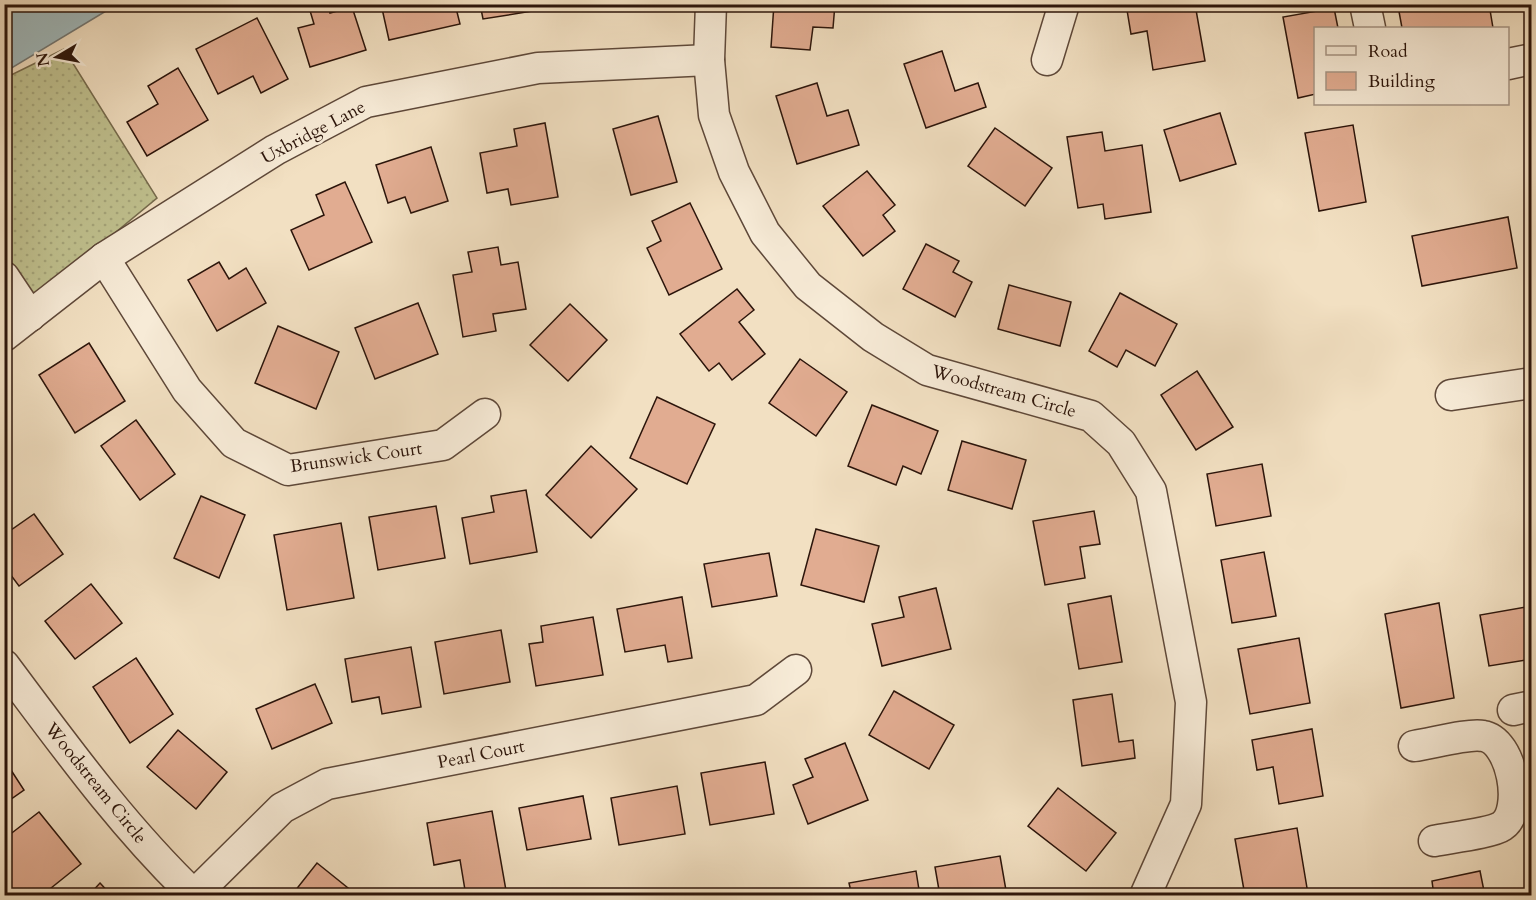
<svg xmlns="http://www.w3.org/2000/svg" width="1536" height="900" viewBox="0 0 1536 900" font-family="Cardo,serif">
<defs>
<pattern id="grass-dots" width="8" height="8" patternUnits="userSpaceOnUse" patternTransform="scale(1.5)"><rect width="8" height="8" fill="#c0c18f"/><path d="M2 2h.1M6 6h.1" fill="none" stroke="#a5a57a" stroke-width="1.8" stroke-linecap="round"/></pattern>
</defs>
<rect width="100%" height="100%" fill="#f2e0c2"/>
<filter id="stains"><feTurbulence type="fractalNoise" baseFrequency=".00333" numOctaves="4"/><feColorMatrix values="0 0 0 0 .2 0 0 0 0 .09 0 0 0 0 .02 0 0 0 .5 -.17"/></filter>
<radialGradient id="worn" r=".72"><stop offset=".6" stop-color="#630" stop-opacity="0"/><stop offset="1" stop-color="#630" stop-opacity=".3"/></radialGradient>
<polygon fill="url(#grass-dots)" stroke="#766b4d" stroke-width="1.5" points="64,49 157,198 5,324 5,78"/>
<polygon fill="#a0babe" stroke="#727876" stroke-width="1.5" points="5,4 116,4 116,5 5,72"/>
<g fill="#e1ac91" stroke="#2c150b" stroke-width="1.5">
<polygon points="308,4 328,4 330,13 352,7 366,50 310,67 298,28 314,24"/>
<polygon points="381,4 455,4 460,24 389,40"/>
<polygon points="480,4 538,4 539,10 483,19"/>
<polygon points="583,4 640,4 640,10 583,9"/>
<polygon points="774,4 835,4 833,28 813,27 810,50 771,47"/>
<polygon points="1126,4 1195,4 1205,61 1153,70 1147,31 1131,34"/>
<polygon points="1407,4 1489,4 1493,28 1402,28 1398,6"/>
<polygon points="1334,8 1338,28 1316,28 1316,94 1298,98 1283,17"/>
<polygon points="257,18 288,79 261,93 253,76 218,94 196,49"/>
<polygon points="942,51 955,91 978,83 986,107 926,128 904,64"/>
<polygon points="178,68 208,120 147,156 127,122 158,104 148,86"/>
<polygon points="817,83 827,116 848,110 859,145 797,164 776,96"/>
<polygon points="1220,113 1236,164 1180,181 1164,130"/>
<polygon points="658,116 677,182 631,195 613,129"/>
<polygon points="545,123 558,197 511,205 508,189 487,193 480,153 517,146 514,129"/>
<polygon points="1353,125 1366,202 1319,211 1305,133"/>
<polygon points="995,128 1052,168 1025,206 968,166"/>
<polygon points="1102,132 1105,151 1142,145 1151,212 1105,219 1103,204 1078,208 1067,137"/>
<polygon points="431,147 448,201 411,213 405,197 388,203 376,165"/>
<polygon points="867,171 895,205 883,215 895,231 863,256 823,206"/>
<polygon points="345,182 372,242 309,270 291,230 324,215 316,195"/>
<polygon points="690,203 722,269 669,295 647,248 661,241 652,221"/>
<polygon points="1508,217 1517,268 1422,286 1412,236"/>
<polygon points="926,244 959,261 953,272 972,282 955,317 903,289"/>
<polygon points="498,247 501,265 518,262 526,309 493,314 496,331 463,337 453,275 472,272 468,252"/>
<polygon points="219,262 229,279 246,268 266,303 217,331 188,280"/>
<polygon points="1009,285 1071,302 1060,346 998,329"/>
<polygon points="737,289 754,310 739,322 765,354 732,380 719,363 709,371 680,334"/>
<polygon points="1120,293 1177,324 1155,366 1126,350 1117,367 1089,351"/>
<polygon points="418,303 438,354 375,379 355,328"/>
<polygon points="570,304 607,340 568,381 530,345"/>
<polygon points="278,326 339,352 316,409 255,383"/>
<polygon points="89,343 125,401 75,433 39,375"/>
<polygon points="800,359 847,392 816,436 769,403"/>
<polygon points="1197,371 1233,427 1196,450 1161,395"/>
<polygon points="657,397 715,424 687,484 630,458"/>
<polygon points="872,405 938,431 921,474 903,466 896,485 848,466"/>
<polygon points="136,420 175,474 140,500 101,446"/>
<polygon points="962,441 1026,460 1012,509 948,490"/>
<polygon points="591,446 637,489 591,538 546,495"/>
<polygon points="1262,464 1271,516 1216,526 1207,474"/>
<polygon points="526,490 537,552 470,564 462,518 494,512 491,496"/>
<polygon points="201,496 245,515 219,578 174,558"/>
<polygon points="436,506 445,558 378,570 369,517"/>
<polygon points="1094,511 1100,544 1080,547 1085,578 1045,585 1033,521"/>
<polygon points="34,514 63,554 19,586 4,566 4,535"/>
<polygon points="341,523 354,598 287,610 274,535"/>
<polygon points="816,529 879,546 864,602 801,585"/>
<polygon points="1264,552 1276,616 1232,623 1221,560"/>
<polygon points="769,553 777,596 712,607 704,564"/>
<polygon points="91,584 122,623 75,659 45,621"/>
<polygon points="936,588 951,649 882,666 872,624 904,617 899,597"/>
<polygon points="1111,596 1122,662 1079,669 1068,604"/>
<polygon points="682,597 692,658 668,662 665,645 625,652 617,609"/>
<polygon points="1439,603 1454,698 1401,708 1385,614"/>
<polygon points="1532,606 1532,659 1489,666 1480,615"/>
<polygon points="593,617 603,675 536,686 529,644 543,642 541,626"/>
<polygon points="501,630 510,682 444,694 435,642"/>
<polygon points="1299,638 1310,703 1250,714 1238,649"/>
<polygon points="411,647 421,707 382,714 379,697 352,702 345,659"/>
<polygon points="136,658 173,714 130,743 93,687"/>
<polygon points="315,684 332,723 272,749 256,709"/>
<polygon points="894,691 954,725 929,769 869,735"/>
<polygon points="1112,694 1119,742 1133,740 1135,758 1082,766 1073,700"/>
<polygon points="1312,729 1323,796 1279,804 1273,767 1257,770 1252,740"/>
<polygon points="178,730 227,772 196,809 147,767"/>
<polygon points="845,743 868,800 808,824 793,785 813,777 805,759"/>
<polygon points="765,762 774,814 710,825 701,773"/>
<polygon points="9,767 24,790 4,804 4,770"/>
<polygon points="677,786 685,834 619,845 611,798"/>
<polygon points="1058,788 1116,833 1086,871 1028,826"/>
<polygon points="583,796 591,839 527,850 519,808"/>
<polygon points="492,811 507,896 466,896 460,860 434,865 427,823"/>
<polygon points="39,812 81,864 41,896 24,896 22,892 18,896 4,896 4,839"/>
<polygon points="1297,828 1308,894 1245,896 1235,839"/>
<polygon points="1000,856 1007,896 940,896 935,867"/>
<polygon points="317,863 358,896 291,896"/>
<polygon points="916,871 920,896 852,896 849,883"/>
<polygon points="1480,871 1485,896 1434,896 1432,881"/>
<polygon points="100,883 112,896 88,896"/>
</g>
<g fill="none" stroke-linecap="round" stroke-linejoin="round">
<g stroke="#5e4839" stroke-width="33">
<g id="minor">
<polyline points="711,4 709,60 714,115 734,172 765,233 808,286 873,337 927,370 1091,416 1121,443 1151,491 1191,702 1186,804 1145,896"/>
<polyline points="1365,4 1370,28"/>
<polyline points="1047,60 1064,4"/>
<polyline points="1508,64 1532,59"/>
<polyline points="104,258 187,390 234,443 288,470 443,445 485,414"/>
<polyline points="4,277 30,316"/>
<polyline points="4,336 104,258 275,150 366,102 538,68 709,60"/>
<polyline points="1451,395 1532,383"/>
<path d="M4 665C64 745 122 826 195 896"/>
<polyline points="1513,710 1532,706"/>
<path d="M1414 746C1430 744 1469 733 1483 736 1512 740 1525 811 1502 826 1492 833 1448 838 1434 841"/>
<polyline points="194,895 282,808 327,784 756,700 796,670"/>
</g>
</g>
<use href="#minor" stroke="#f7ebd7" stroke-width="30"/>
</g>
<g text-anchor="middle" stroke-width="5" stroke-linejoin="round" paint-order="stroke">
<g font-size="18" fill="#2c150b" stroke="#f7ebd7">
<text transform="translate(313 132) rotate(-28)" y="6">Uxbridge Lane</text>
<text transform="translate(1004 391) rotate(16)" y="6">Woodstream Circle</text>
<text transform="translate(356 457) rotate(-8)" y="6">Brunswick Court</text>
<text transform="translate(481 754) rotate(-11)" y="6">Pearl Court</text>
<text transform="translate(96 783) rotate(51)" y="6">Woodstream Circle</text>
</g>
</g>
<rect width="1536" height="900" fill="none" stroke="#f2e0c2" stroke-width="24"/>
<rect x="6" y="6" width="1524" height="888" fill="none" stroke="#2c150b" stroke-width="3"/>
<rect x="12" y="12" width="1512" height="876" fill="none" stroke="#2c150b" stroke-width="1.5"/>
<rect x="1314" y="27" width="195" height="78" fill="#f7ebd7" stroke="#a69585" stroke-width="1.5"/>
<rect x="1326" y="46" width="30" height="9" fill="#f7ebd7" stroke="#a69585" stroke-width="1.5"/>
<text x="1368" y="57" font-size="18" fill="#2c150b">Road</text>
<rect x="1326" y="72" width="30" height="18" fill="#e1ac91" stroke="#a69585" stroke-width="1.5"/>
<text x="1368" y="87" font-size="18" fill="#2c150b">Building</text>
<g transform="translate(57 57) rotate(260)" stroke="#f7ebd7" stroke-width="4.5" paint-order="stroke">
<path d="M0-4.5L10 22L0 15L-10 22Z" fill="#2c150b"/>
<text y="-9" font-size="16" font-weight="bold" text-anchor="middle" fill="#2c150b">N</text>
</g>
<rect width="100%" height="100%" filter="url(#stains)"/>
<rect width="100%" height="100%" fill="url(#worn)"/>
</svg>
